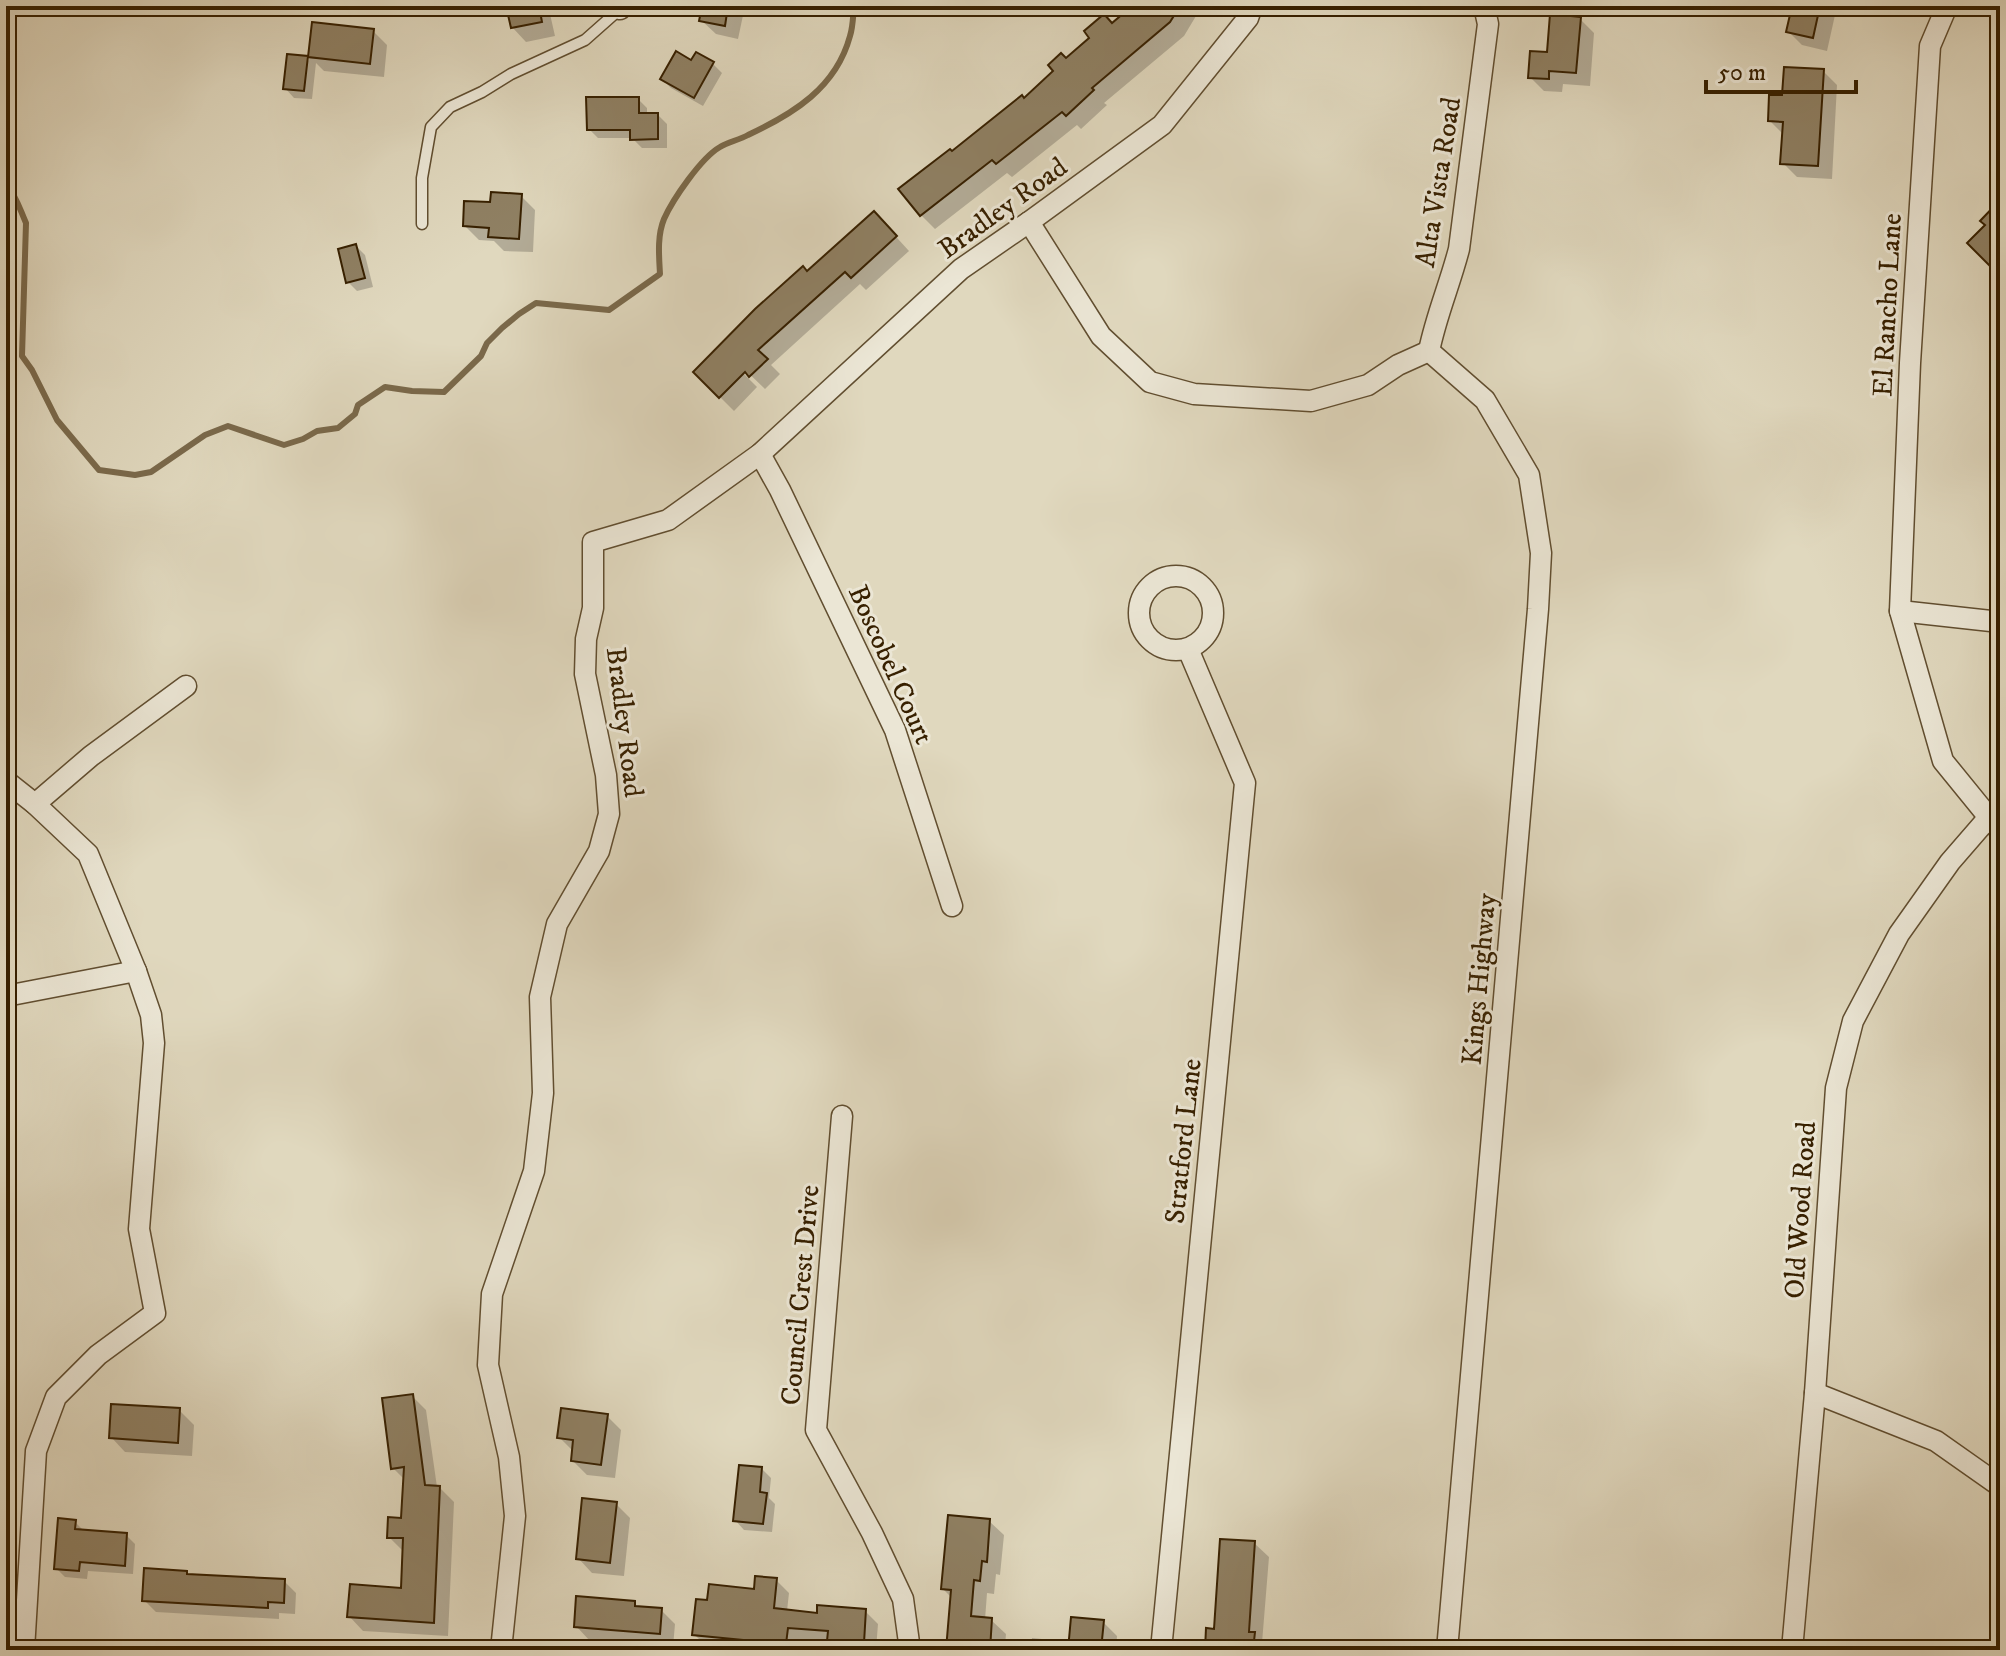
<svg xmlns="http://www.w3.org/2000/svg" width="2006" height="1656" viewBox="0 0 2006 1656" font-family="'IM FELL DW Pica',serif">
<rect width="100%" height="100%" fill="#e0d8be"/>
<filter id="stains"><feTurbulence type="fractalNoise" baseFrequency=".0025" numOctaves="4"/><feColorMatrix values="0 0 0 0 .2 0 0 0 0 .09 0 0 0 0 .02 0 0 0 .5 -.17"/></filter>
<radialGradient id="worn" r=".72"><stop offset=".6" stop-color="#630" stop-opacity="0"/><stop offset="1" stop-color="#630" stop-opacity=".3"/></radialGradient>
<g fill="#0003">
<polygon points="508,6 568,6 569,10 550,14 555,36 526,42 512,27"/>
<polygon points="704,6 745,6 738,39 716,34 701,20"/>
<polygon points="1144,6 1202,6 1184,36 1104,103 1107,105 1081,129 1077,125 1012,177 1007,173 935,229 921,215 901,189 1025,100 1066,61"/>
<polygon points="1780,6 1837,6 1827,51 1802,45 1788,31 1792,12 1784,10"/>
<polygon points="1580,19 1594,33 1590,86 1563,84 1562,92 1544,91 1530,77"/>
<polygon points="313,24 373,31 387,45 384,77 324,71 316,63 312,99 294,98 285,88 307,58 309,61"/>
<polygon points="697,54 713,64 722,73 703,106 671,88 662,79 692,63"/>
<polygon points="1823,71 1837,85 1832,179 1797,177 1783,163 1784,135 1770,121 1784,97"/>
<polygon points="638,99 647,108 647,115 658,115 667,124 667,148 642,148 632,138 598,138 589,129"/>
<polygon points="2000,176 2000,273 1970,243 1987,226 1996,208 1989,201 1997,193 1990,186"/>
<polygon points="521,196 535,210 533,252 504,251 494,241 479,240 465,226 492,204"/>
<polygon points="888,228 909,251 866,290 860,284 771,365 780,374 765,389 739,364 736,366 757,387 734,411 695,372"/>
<polygon points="356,246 365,255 373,287 357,291 348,282"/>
<polygon points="412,1396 426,1410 437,1487 440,1488 454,1502 448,1636 363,1631 349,1616 403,1590 403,1551 389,1537 403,1520 405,1480 393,1468"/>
<polygon points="179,1410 194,1425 192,1456 125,1452 111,1437"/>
<polygon points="607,1416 621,1430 615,1478 587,1475 573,1461 574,1452 559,1437"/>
<polygon points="762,1469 771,1478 769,1498 775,1504 772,1532 744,1530 735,1520"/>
<polygon points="616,1504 630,1518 624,1576 592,1573 578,1558"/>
<polygon points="989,1521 1004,1535 1000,1575 996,1574 994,1594 987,1593 985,1620 991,1620 1006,1634 1005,1645 1031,1647 1032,1638 1071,1642 1103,1622 1117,1636 1116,1650 948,1650 952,1598 943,1589"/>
<polygon points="75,1522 85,1532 126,1535 135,1544 133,1574 88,1571 87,1579 65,1577 56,1568"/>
<polygon points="1254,1543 1269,1557 1262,1643 1268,1650 1207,1650"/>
<polygon points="189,1576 284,1581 296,1593 295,1614 279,1613 279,1619 156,1612 144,1600"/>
<polygon points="776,1580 789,1593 787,1611 819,1616 865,1611 878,1624 876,1650 839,1650 832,1642 800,1640 799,1650 741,1650 707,1647 694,1634 709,1602 756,1591"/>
<polygon points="634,1603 640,1608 661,1610 675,1624 673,1647 590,1641 576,1626"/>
</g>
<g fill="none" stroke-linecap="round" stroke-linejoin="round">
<path stroke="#7a694b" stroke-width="6" d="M6 183C17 198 19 207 26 223L22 356 32 370 57 420 99 470 135 475 151 472 205 435 228 426 284 445 303 439 317 431 338 428 355 414 358 405 385 387 412 391 444 392 481 356 487 343 502 328 519 314 536 303 609 310 660 274C659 256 657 236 664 219 673 199 701 158 720 147 728 142 739 140 748 135 793 114 836 88 850 36 853 27 853 16 854 6"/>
</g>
<g fill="#8f8063" stroke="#372000" stroke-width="2">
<polygon points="506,6 539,6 542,22 511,28"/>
<polygon points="702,6 728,6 725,26 699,21"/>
<polygon points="1132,6 1180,6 1170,22 1092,88 1094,90 1066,116 1062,112 996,164 992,160 920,216 898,189 950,149 952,151 1022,95 1024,98 1053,71 1048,65 1061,53 1066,58 1089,38 1084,31 1104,14 1112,23"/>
<polygon points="1792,6 1820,6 1813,38 1786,32"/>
<polygon points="1550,14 1581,17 1576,73 1549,71 1549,79 1528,78 1530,51 1547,52"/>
<polygon points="312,22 374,29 370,64 308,57"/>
<polygon points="676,51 691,60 696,52 714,62 694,98 660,79"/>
<polygon points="287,54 308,56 304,91 283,89"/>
<polygon points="1784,67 1824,69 1818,166 1780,164 1783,122 1768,121 1769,95 1782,95"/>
<polygon points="586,97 639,97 639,113 658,113 658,139 630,140 630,130 587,130"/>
<polygon points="491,192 522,194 519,239 488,237 489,228 463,226 464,201 490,202"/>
<polygon points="2000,200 2000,255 1990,266 1967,243 1985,225 1980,221"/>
<polygon points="874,211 897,236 851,278 845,272 758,350 768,359 749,377 745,372 719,398 693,372 755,309 803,266 807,271"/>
<polygon points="356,244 365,278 346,283 338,249"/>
<polygon points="413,1394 425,1485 440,1486 434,1623 347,1617 350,1584 401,1588 403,1538 387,1538 388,1517 401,1518 404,1467 391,1469 382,1398"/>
<polygon points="111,1404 180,1408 178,1443 109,1438"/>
<polygon points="561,1408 608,1414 601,1465 571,1461 573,1440 557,1438"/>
<polygon points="739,1465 762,1467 760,1492 767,1493 763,1524 733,1521"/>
<polygon points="582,1498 617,1502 610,1563 576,1559"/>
<polygon points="948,1515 990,1519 987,1562 982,1561 980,1581 974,1580 971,1616 992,1618 990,1650 946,1650 951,1590 941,1589"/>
<polygon points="58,1518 76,1520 75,1529 127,1533 125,1566 80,1562 79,1571 54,1569"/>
<polygon points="1220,1539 1255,1541 1249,1632 1255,1632 1253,1650 1205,1650 1206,1628 1214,1629"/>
<polygon points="144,1568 187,1571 187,1574 285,1579 284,1603 268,1602 268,1608 142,1601"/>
<polygon points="755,1576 777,1578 774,1608 817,1613 817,1605 866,1609 864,1643 827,1641 828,1631 788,1628 786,1644 692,1635 696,1599 707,1600 709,1584 754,1589"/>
<polygon points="576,1596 635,1601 635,1606 662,1608 660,1634 574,1627"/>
<polygon points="1071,1617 1104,1620 1101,1650 1068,1650"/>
</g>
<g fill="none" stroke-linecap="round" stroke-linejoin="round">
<g stroke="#614e30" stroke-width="13">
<polyline id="service" points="422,224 422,178 431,127 450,107 482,92 511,74 585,40 620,9"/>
</g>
<g stroke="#614e30" stroke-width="23">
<g id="minor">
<polyline points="1947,6 1930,46 1910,363 1900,611 1943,761 2000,831"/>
<polyline points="620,9 621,6"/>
<polyline points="1029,222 1101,336 1150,382 1194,394 1311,401 1368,385 1398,365 1429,351"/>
<polyline points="1429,351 1485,400 1529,475 1541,553 1538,609 1447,1650"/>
<path d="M1429 351C1436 316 1450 284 1459 249L1488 24 1484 6"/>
<polyline points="760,454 780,490 895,730 952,906"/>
<circle cx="1176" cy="613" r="37"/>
<polyline points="1900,611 2000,622"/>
<polyline points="6,781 35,804 88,854 136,971 151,1015 154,1043 139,1229 155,1313 98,1355 56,1397 36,1451 24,1650"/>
<polyline points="35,804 91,756 186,686"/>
<polyline points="6,996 136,971"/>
<polyline points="842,1116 816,1430 872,1533 903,1599 910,1650"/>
<polyline points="1815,1393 1936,1441 2000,1486"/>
<polyline points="501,1650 515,1516 509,1457 488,1365 492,1294 534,1171 543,1093 540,997 557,924 599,851 609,814 606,775 585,674 586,639 593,608 593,542 668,520 760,454 961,269 1029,222 1162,125 1248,18 1252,6"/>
<polyline points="1161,1650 1245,783 1188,649"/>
<polyline points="1792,1650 1815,1393 1836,1088 1853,1021 1899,934 1950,862 1989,817"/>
</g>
</g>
<use href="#service" stroke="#ebe6d5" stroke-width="10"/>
<use href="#minor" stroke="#ebe6d5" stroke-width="20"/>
</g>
<g text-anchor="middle" stroke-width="6" stroke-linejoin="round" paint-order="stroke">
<g font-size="28" fill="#372000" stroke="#ebe6d5">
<text transform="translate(1437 182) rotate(-81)" y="10">Alta Vista Road</text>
<text transform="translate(1002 207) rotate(-36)" y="10">Bradley Road</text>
<text transform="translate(1886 305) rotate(-87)" y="10">El Rancho Lane</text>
<text transform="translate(892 664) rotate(66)" y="10">Boscobel Court</text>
<text transform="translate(626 722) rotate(83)" y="10">Bradley Road</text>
<text transform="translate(1478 979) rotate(-85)" y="10">Kings Highway</text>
<text transform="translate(1182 1141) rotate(-84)" y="10">Stratford Lane</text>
<text transform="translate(1799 1210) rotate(-86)" y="10">Old Wood Road</text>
<text transform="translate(799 1295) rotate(-85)" y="10">Council Crest Drive</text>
</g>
</g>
<rect width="2006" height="1656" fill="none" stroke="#e0d8be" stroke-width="32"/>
<rect x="8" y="8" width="1990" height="1640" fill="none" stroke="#372000" stroke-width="4"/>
<rect x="16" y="16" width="1974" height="1624" fill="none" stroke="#372000" stroke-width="2"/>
<path d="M1706 80v12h150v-12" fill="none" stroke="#372000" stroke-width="4"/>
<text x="1718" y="80" font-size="24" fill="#372000" stroke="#ebe6d5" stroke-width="6" paint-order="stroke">50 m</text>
<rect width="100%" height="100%" filter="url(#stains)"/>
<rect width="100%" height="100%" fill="url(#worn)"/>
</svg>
